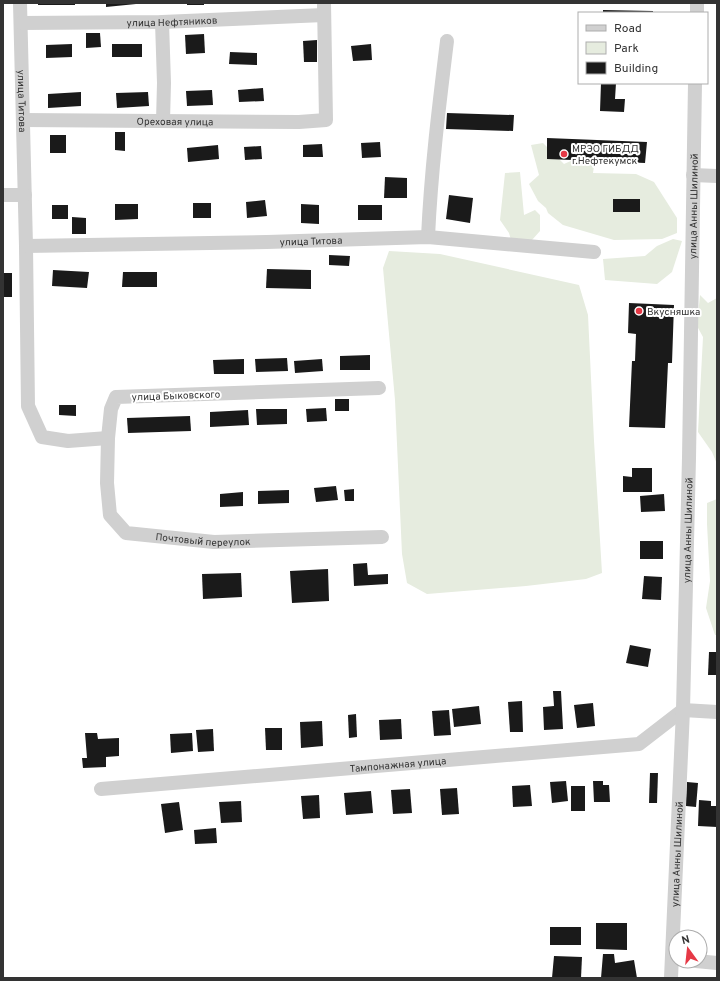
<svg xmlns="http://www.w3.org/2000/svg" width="720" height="981" viewBox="0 0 720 981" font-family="Overpass,sans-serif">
<rect width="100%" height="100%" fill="#fff"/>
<g fill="#e6ecdf" fill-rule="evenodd">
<path d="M543 143 564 164 582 156 594 166 593 173 636 174 654 182 677 218V233L662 239 614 240 563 225 548 213 546 208 538 201 529 184 539 175 531 145ZM613 199H640V212H613Z"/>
<polygon points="520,172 524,215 535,210 540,215 540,231 524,249 513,247 509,233 500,220 505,173"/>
<polygon points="673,239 682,241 672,272 657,284 605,280 603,259 645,256 657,246"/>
<polygon points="389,251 440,254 579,285 588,315 594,441 602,573 586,579 526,586 427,594 407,583 402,554 395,400 383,268"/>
<polygon points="700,295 708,303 717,298 717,464 712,452 698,432 703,337 697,326"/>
<polygon points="717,499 717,635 715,635 706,608 710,581 707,524 707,503"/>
</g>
<g fill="#1a1a1a">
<rect x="38" y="3" width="37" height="2"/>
<polygon points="106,3 135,3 136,4 106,7"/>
<rect x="187" y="3" width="17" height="2"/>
<polygon points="603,10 653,11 653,13 603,13"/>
<polygon points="86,33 100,33 101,47 86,48"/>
<polygon points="204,34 205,53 186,54 185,35"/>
<polygon points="317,40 317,62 304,62 303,41"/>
<polygon points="72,44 72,57 46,58 46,45"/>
<rect x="112" y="44" width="30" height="13"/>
<polygon points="371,44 372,60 353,61 351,46"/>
<polygon points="230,52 257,53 257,65 229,64"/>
<polygon points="601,83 616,83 615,99 625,99 624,112 600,111"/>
<polygon points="263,88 264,101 239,102 238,90"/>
<polygon points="212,90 213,105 187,106 186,91"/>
<polygon points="81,92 81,106 48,108 48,94"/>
<polygon points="148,92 149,106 117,108 116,93"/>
<polygon points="447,113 514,115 513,131 446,129"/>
<polygon points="115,132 125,132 125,151 115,150"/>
<rect x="50" y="135" width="16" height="18"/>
<polygon points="547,138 647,142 645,163 547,159"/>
<polygon points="380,142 381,157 362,158 361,143"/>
<polygon points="322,144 323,157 303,157 303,145"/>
<polygon points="218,145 219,159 188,162 187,148"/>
<polygon points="261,146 262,159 245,160 244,147"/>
<polygon points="385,177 407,178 407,198 384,198"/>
<polygon points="449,195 473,198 470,223 446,219"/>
<rect x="613" y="199" width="27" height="13"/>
<polygon points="265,200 267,216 247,218 246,202"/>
<rect x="193" y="203" width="18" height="15"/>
<polygon points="115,204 138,204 138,219 115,220"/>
<polygon points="301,204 319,205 319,224 301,223"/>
<rect x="52" y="205" width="16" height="14"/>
<rect x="358" y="205" width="24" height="15"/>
<polygon points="72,217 86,218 86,234 72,234"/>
<polygon points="329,255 350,256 349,266 329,265"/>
<polygon points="267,269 311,270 311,289 266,288"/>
<polygon points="53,270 89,272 87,288 52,286"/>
<polygon points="123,272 157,272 157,287 122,287"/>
<rect x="3" y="273" width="9" height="24"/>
<polygon points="629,303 674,305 672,363 668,363 665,428 629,427 632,361 635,361 636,334 628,333"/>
<polygon points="370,355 370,370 340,370 340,356"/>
<polygon points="287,358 288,371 256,372 255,359"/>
<polygon points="244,359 244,374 214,374 213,360"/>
<polygon points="322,359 323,371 295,373 294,361"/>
<rect x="335" y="399" width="14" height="12"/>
<polygon points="59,405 76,405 76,416 59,415"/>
<polygon points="326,408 327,421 307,422 306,409"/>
<polygon points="256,409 287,409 287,424 257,425"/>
<polygon points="248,410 249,425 210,427 210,412"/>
<polygon points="190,416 191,431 128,433 127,418"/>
<polygon points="632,468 652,468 652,492 623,492 623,476 632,477"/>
<polygon points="336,486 338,500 316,502 314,488"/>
<polygon points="354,489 354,501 345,501 344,490"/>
<polygon points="289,490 289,503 258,504 258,491"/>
<polygon points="243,492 243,506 220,507 220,494"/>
<polygon points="664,494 665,511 641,512 640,496"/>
<rect x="640" y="541" width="23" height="18"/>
<polygon points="367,563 368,575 388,574 388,584 354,586 353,564"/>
<polygon points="328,569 329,601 292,603 290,571"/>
<polygon points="241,573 242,597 203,599 202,574"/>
<polygon points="644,576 662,577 661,600 642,599"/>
<polygon points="630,645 651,649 648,667 626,663"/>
<polygon points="709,652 717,652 717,675 708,675"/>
<polygon points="553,691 561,691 563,729 544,730 543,707 554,706"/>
<polygon points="522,701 523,732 510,732 508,702"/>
<polygon points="593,703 595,726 577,728 574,705"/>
<polygon points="479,706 481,724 454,727 452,709"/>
<polygon points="449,710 451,735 434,736 432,711"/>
<polygon points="356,714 357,737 349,738 348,715"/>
<polygon points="401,719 402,739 380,740 379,720"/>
<polygon points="322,721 323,746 301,748 300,722"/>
<polygon points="265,728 282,728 282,750 266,750"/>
<polygon points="213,729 214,751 198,752 196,730"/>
<polygon points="85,733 97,733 98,739 119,738 119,756 106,757 106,767 83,768 82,758 87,758"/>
<polygon points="192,733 193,751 171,753 170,734"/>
<polygon points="650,773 658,773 657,803 649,803"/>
<polygon points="566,781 568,801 552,803 550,782"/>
<polygon points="593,781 603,781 603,785 609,785 610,802 594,802"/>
<polygon points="687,782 698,783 696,807 686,806"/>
<polygon points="530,785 532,806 513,807 512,786"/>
<rect x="571" y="786" width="14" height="25"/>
<polygon points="457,788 459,814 442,815 440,789"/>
<polygon points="410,789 412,813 393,814 391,790"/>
<polygon points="371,791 373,813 346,815 344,793"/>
<polygon points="319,795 320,818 303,819 301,796"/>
<polygon points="699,800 711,801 711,806 717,806 717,827 698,826"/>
<polygon points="241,801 242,822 221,823 219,802"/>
<polygon points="179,802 183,830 165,833 161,804"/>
<polygon points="216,828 217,843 195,844 194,830"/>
<polygon points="596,923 627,923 627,950 596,949"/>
<rect x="550" y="927" width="31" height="18"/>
<polygon points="603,954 614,954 615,963 634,960 637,978 629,977 629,978 601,978"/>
<polygon points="554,956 582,957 581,978 552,978"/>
</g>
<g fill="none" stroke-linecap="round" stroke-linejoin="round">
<g stroke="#d0d0d0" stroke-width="14">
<path id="s1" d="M20 3 26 246 28 406 42 437 68 441 108 438"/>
<polyline points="697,13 697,3"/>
<polyline points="162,22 164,83 163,121"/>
<path id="s2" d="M21 23 162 22 324 15"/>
<path id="s3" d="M23 120 299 122 326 120 324 3"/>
<polyline points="693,175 717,176"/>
<polyline points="3,195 25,195"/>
<path d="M428 237C431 171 439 106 447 41"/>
<path id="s4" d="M26 246 267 242 428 237 594 252"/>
<path id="s5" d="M379 388 116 397 111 409 108 438 107 483 110 515 126 533 214 542 382 537"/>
<polyline points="683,710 717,712"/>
<path id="s6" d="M101 789 639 744 683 710"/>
<polyline points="696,961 717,963"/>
<path id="s7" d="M671 978 683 710 689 458 695 83"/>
</g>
</g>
<g fill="#e63946" stroke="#fff" stroke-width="1.5">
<circle cx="564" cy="154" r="4"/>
<circle cx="639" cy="311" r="4"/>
</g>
<g text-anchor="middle" stroke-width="4" stroke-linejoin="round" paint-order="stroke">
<g font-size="10" fill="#333" stroke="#fff">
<text dy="4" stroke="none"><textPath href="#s2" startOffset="151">улица Нефтяников</textPath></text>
<text dy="4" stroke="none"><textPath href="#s1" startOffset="98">улица Титова</textPath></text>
<text dy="4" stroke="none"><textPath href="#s3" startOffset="152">Ореховая улица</textPath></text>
<text dy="4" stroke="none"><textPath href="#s7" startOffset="772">улица Анны Шилиной</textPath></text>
<text dy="4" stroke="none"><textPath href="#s4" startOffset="285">улица Титова</textPath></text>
<text transform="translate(176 395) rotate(-2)" y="4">улица Быковского</text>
<text dy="4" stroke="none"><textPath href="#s7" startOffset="448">улица Анны Шилиной</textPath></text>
<text dy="4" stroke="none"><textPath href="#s5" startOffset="484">Почтовый переулок</textPath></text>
<text dy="4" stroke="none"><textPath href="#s6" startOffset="298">Тампонажная улица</textPath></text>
<text dy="4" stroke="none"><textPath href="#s7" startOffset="124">улица Анны Шилиной</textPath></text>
</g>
<g font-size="10" fill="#333" stroke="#fff" text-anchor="start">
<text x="572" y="152">МРЭО ГИБДД<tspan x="572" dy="12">г.Нефтекумск</tspan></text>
<text x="647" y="315">Вкусняшка</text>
</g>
</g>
<rect width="720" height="981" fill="none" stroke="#333333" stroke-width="8"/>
<rect x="578" y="12" width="130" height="72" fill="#ffffff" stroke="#adadad"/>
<rect x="586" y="25" width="20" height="6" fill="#d0d0d0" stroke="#adadad"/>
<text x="614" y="32" font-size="12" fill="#333333">Road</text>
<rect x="586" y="42" width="20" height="12" fill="#e6ecdf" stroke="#adadad"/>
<text x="614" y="52" font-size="12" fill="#333333">Park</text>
<rect x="586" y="62" width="20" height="12" fill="#1a1a1a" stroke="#adadad"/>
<text x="614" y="72" font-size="12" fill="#333333">Building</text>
<g transform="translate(688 949) rotate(345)"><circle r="19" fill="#ffffff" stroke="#adadad"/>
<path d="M0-3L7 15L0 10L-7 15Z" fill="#e63946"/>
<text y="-6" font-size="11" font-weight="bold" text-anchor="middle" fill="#333333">N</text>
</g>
</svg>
